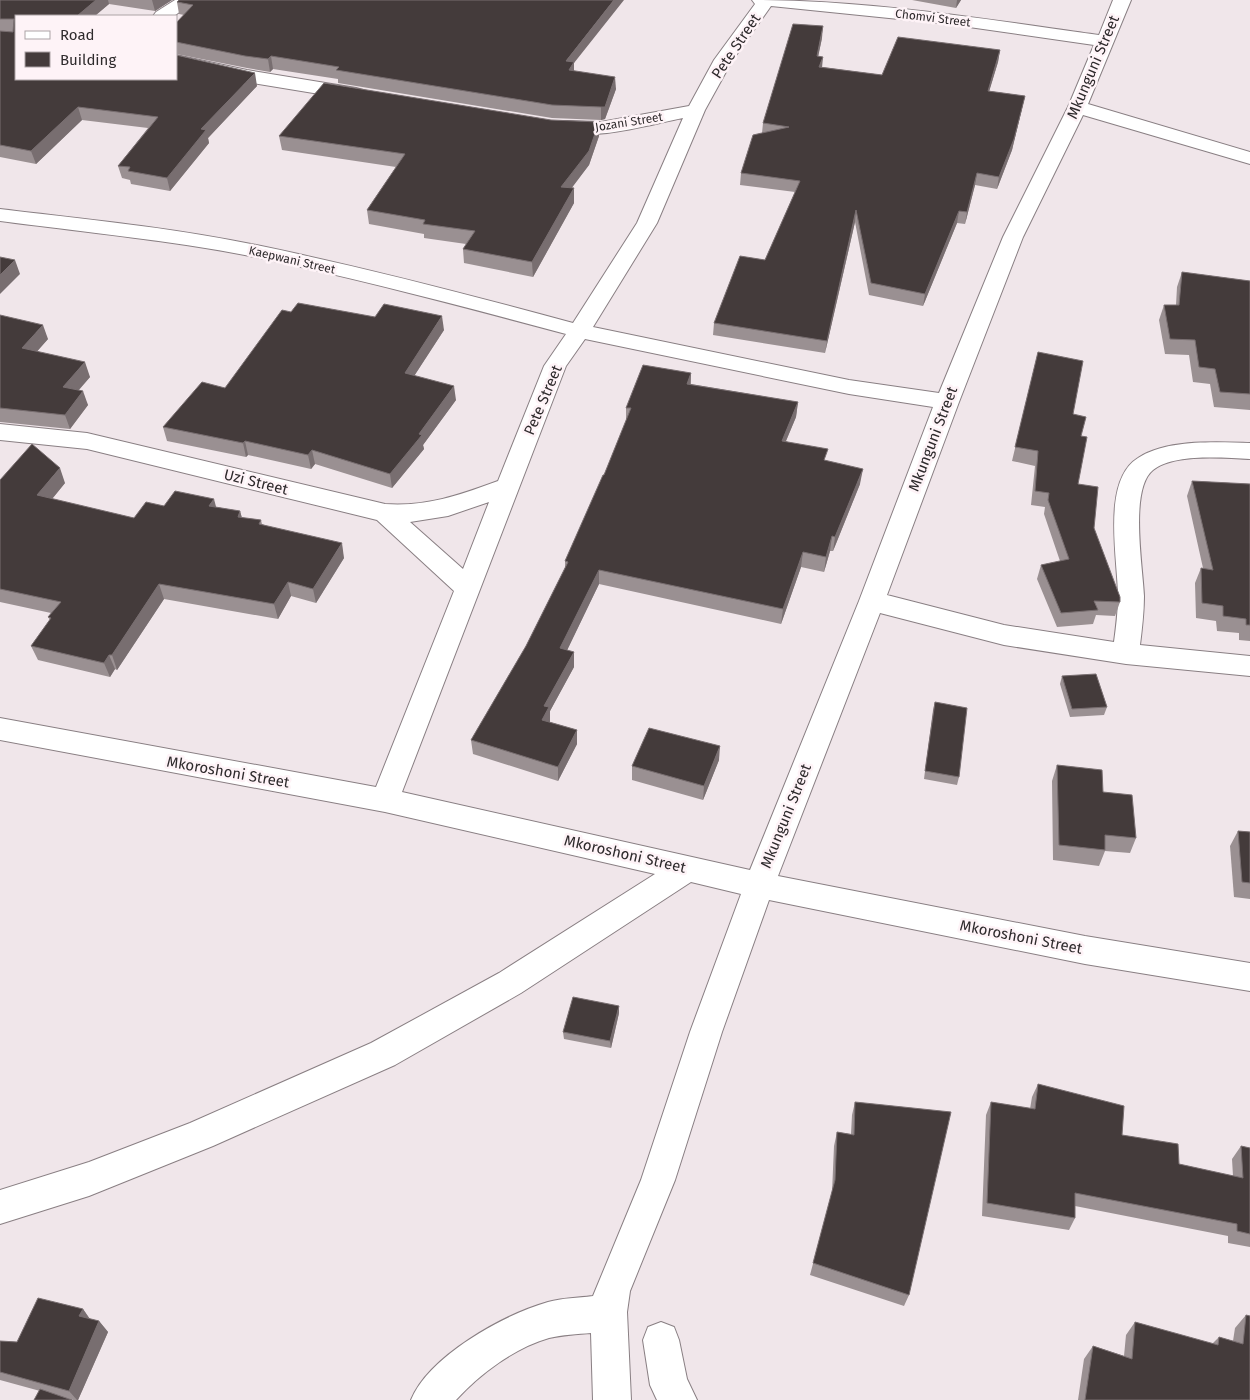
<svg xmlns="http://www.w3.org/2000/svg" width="1250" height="1400" viewBox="0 0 1250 1400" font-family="'Fira Sans',sans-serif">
<rect width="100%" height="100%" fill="#f0e6ea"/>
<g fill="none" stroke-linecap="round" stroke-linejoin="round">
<g stroke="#897f83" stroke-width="2">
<g id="minor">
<polygon points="175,0 196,0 174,16 153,16 156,12"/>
<path d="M752 0C869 0 984 19 1099 35L1113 0H1131L1088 104 1250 152V164L1083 115 1023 237 959 402 887 595 1004 625 1114 642C1116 627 1118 612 1118 596 1118 560 1101 481 1138 458 1167 439 1216 442 1250 443V459C1224 458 1175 453 1153 470 1129 489 1143 568 1144 596 1144 612 1142 629 1140 645L1250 656V676L1126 664 1004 645 880 613 778 876 1085 936 1250 963V991L1085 964 769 900 722 1032 675 1180 630 1291 627 1312 631 1400H593L591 1333C578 1334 562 1335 549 1338 514 1348 480 1374 456 1400H411C429 1356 503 1315 548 1302 562 1298 578 1298 593 1296L641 1180 690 1032 741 894 691 882 521 993 395 1065 213 1146 89 1196 0 1224V1190L89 1162 190 1123 371 1043 499 973 655 874 385 812 0 740V718L376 787 454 591 377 520 87 449 0 440V424L87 433 385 504C426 507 460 495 498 481L544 366 566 334C461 306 356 278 250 256 168 240 83 232 0 221V209C83 219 168 227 251 244 359 266 466 294 573 323L637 223 683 118C643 126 596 141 555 131L552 127 555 123 562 121 601 122 689 106 714 60 755 4ZM771 6 948 24 1094 45 1068 107 1003 237 939 393 849 380 593 327 657 223 705 110 732 61ZM585 339 849 394 933 407 859 601 750 870 402 792 566 366ZM489 502 463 569 410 522 448 516Z"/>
<polygon points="176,55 247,70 356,88 363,90 365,94 363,98 356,100 247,82 176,65"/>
<polygon points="661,1322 674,1327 679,1340 687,1379 697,1400 657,1400 656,1398 650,1385 643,1340 648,1327"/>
</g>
</g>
<use href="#minor" fill="#fff" fill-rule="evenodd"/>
</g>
<g fill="#9a9092">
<polygon points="0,0 172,0 155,11 109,4 16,79 257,86 208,138 209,143 170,191 131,184 130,180 122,178 118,166 148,128 82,120 36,164 0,157 0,31 13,32 0,31"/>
<polygon points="912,0 961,0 956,8"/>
<polygon points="177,2 574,63 574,71 616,89 605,119 601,120 552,118 338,83 338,79 273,69 270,72 247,68 176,54 176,23 184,15 179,14"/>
<polygon points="822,38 818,56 822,67 882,75 1000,50 998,62 989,91 1025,96 1012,150 997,189 975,185 965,224 957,223 923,306 869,295 855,222 825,353 713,335 714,323 765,260 795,192 740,185 741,173 762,133 763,123"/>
<polygon points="599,122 599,136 589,165 571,188 574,203 533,277 464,263 463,249 466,244 424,238 424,234 369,224 367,210 396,167 282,150 279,136"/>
<polygon points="1182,272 1250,281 1250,410 1214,407 1210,384 1193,382 1189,355 1165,354 1159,320 1164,305 1176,305 1177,287"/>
<polygon points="291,312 444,330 414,376 456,400 423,445 424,449 392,488 315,464 311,469 248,455 246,457 167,441 163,427 225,388"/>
<polygon points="0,315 48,339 37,351 90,377 79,390 88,405 70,429 0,422"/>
<polygon points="1038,352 1073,414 1081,436 1078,484 1120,602 1115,616 1096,615 1093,624 1057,627 1037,579 1041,565 1060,561 1044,514 1045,507 1031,505 1035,466 1012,461"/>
<polygon points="691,373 691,384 798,402 796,417 786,441 826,461 860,484 833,551 830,551 824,572 801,567 781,624 599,584 567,650 574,667 550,711 550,722 577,730 577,744 558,781 473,754 471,740 526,646 565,568 565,561 604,475 626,421 626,408"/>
<polygon points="0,480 65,483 52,499 134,518 164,506 216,507 240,511 242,518 261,520 262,524 344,558 316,603 291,596 278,619 164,599 117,670 115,669 110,677 38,660 31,646 50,620 48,617 51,613 0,602"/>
<polygon points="1192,481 1250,484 1250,641 1239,640 1239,633 1217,631 1216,621 1196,618 1195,583 1201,568 1203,568 1187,496"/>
<polygon points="1062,676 1107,707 1104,715 1070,717 1060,684"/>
<polygon points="935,702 959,777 957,785 924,779 933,710"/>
<polygon points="719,760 703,800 632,780 632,766"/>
<polygon points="1057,765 1103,792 1136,838 1130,853 1105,851 1099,866 1053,860 1052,781"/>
<polygon points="1238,831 1250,832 1250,899 1234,897 1230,846"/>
<polygon points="619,1013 611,1048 564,1039 563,1032"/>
<polygon points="1038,1084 1122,1135 1179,1164 1233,1176 1232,1159 1241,1146 1250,1148 1250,1247 1228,1243 1228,1236 1075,1206 1075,1218 1069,1230 982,1216 986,1115 991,1102 1030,1109 1032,1097"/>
<polygon points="855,1102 909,1295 904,1306 810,1275 832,1192 834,1146 837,1132 851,1134 852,1115"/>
<polygon points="83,1309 90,1319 99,1321 108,1332 78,1400 73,1400 0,1380 0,1341 17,1342"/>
<polygon points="1246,1315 1250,1400 1078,1400 1084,1359 1093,1346 1124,1356 1126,1335 1135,1322 1212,1344 1219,1337 1233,1341 1235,1328"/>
</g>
<g fill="#786e70">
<polygon points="96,0 108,0 109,4 95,16 77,16"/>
<polygon points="152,0 172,0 155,11"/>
<polygon points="614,0 624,0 574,63 574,74 569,83 566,61"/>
<polygon points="957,0 961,0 956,8"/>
<polygon points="823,26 822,38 816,67 817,56"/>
<polygon points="1000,50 998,62 986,102 988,91"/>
<polygon points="271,56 273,69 270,72 268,59"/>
<polygon points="823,57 822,68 819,67"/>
<polygon points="255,73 257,86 208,138 209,143 170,191 167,178 201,129"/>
<polygon points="615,77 616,89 605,119 601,120 601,107"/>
<polygon points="1025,96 1012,150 997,189 999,177"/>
<polygon points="78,107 82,120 36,164 31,151"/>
<polygon points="599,122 599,136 589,165 562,201 561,187"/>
<polygon points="977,173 975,185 965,224 967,212"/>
<polygon points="574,188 574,203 533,277 532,262"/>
<polygon points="856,210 855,222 825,353 827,341"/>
<polygon points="959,211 957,223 923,306 925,294"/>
<polygon points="15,260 20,274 0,294 0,275"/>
<polygon points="442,316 444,330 407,387 405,373"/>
<polygon points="43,325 48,339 27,363 22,348"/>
<polygon points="85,362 90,377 68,402 63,387"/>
<polygon points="691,373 690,388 687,384"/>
<polygon points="454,386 456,400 423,445 424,449 392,488 390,474"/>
<polygon points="83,391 88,405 70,429 65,415"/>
<polygon points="798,402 796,417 780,455 782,441"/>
<polygon points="245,441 248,455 246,457 243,443"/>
<polygon points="312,450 315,464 311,469 308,455"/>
<polygon points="60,468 65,483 43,510 37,495"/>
<polygon points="863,469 860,484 833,551 835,537"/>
<polygon points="214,499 218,514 209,506"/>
<polygon points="240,511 244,526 238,517"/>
<polygon points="832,536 830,551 824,572 826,557"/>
<polygon points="342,543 344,558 316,603 313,589"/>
<polygon points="803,552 801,567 781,624 783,609"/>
<polygon points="599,570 599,584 561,663 560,648"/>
<polygon points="288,582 291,596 278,619 274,604"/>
<polygon points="159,584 164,599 117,670 112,655"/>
<polygon points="574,652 574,667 550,711 550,722 543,734 542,720 544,706"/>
<polygon points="109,655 115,669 110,677 104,663"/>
<polygon points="577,730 577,744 558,781 558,767"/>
<polygon points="720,746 719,760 703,800 704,786"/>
<polygon points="619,1006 619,1013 611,1048 610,1041"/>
<polygon points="83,1309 91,1321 79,1316"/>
<polygon points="99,1321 108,1332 78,1400 77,1400 69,1391"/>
</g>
<g fill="#443b3b" stroke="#786e70">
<polygon points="0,0 96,0 77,16 16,16 16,79 176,79 176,55 255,73 201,129 206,130 167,178 128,171 130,167 118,166 158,117 78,107 31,151 0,145 0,31 13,32 14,19 0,19"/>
<polygon points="179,0 614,0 566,61 574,62 569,70 615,77 605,107 601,107 552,105 336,70 339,67 271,56 268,59 245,56 176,42 176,23 193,5 177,2"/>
<polygon points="793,24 823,26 817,56 823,57 819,67 882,75 898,37 1000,50 988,91 1025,96 1014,139 999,177 977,173 967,212 959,211 925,294 871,283 856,210 827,341 714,323 740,256 765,260 800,181 741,173 753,135 789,127 763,123"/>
<polygon points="324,83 551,120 599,122 589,151 561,187 574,188 532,262 463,249 475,231 423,224 425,220 367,210 405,154 279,136"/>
<polygon points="0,257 15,260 0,275"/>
<polygon points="1182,272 1250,281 1250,394 1220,392 1215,369 1199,367 1195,340 1170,339 1164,305 1179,305"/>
<polygon points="298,303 375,317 384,304 442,316 405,373 454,386 419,434 422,435 390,474 312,450 308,455 245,441 243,443 163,427 202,382 225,388 282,310 291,312"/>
<polygon points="0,315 43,325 22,348 85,362 63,387 83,391 65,415 0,408"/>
<polygon points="1038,352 1083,361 1073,414 1086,417 1081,436 1087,437 1078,484 1098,487 1094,528 1120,597 1120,602 1094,601 1098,610 1061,613 1041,565 1069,559 1048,500 1049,493 1035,491 1038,451 1015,447"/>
<polygon points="643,365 691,373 687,384 798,402 782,441 828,449 824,460 863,469 835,537 832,536 826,557 803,552 783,609 599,570 560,648 574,652 544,706 549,707 542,720 577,730 558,767 471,740 526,646 568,562 565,561 603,475 604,475 631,408 626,408"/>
<polygon points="32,444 60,468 37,495 134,518 146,502 164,506 175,491 214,499 209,506 240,511 238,517 261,520 259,524 342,543 313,589 288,582 274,604 159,584 112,655 109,655 104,663 31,646 51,618 48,617 61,602 0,589 0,480"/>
<polygon points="1192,481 1250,484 1250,625 1246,625 1246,619 1223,616 1223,606 1202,603 1201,568 1213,570"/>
<polygon points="1096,674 1107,707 1072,709 1062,676"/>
<polygon points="935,702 967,708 959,777 925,771"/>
<polygon points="649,728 720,746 704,786 632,766"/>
<polygon points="1057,765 1102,770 1103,792 1132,795 1136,838 1105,835 1105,850 1059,845"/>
<polygon points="1238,831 1250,832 1250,883 1242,882"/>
<polygon points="573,997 619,1006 610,1041 563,1032"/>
<polygon points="1038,1084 1124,1106 1122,1135 1178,1144 1179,1164 1243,1178 1241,1146 1250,1148 1250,1234 1237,1231 1237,1224 1075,1193 1075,1218 987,1203 991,1102 1035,1109"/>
<polygon points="855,1102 951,1112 909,1295 813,1263 835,1180 837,1132 854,1135"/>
<polygon points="38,1298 83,1309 79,1316 99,1321 69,1391 0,1372 0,1341 17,1342"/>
<polygon points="1246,1315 1250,1316 1250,1400 1085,1400 1093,1346 1132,1359 1135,1322 1218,1345 1219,1337 1243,1344"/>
<polygon points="40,1389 72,1400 34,1400"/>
</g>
<g text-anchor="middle" stroke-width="5" stroke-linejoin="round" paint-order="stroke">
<g font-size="12" fill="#2e2a2c" stroke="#fef3f7">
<text transform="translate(933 18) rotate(7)" y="4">Chomvi Street</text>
<text transform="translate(629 122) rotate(-9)" y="4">Jozani Street</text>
<text transform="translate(292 260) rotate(13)" y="4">Kaepwani Street</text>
</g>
<g font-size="15" fill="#2e2a2c" stroke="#fef3f7">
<text transform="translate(736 46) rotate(-56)" y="5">Pete Street</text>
<text transform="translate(1093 67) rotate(-67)" y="5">Mkunguni Street</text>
<text transform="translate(543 400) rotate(-67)" y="5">Pete Street</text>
<text transform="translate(933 439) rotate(-69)" y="5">Mkunguni Street</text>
<text transform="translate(256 482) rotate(14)" y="5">Uzi Street</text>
<text transform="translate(228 772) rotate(10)" y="5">Mkoroshoni Street</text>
<text transform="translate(786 816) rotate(-68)" y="5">Mkunguni Street</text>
<text transform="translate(625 854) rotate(13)" y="5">Mkoroshoni Street</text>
<text transform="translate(1021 937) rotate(11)" y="5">Mkoroshoni Street</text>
</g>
</g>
<rect x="15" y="15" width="162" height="65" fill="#fef3f7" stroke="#aba3a6"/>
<rect x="25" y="31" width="25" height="8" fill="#ffffff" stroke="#aba3a6"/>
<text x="60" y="40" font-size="15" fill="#2e2a2c">Road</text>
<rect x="25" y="52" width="25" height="15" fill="#443b3b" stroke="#aba3a6"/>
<text x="60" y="65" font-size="15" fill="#2e2a2c">Building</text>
</svg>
